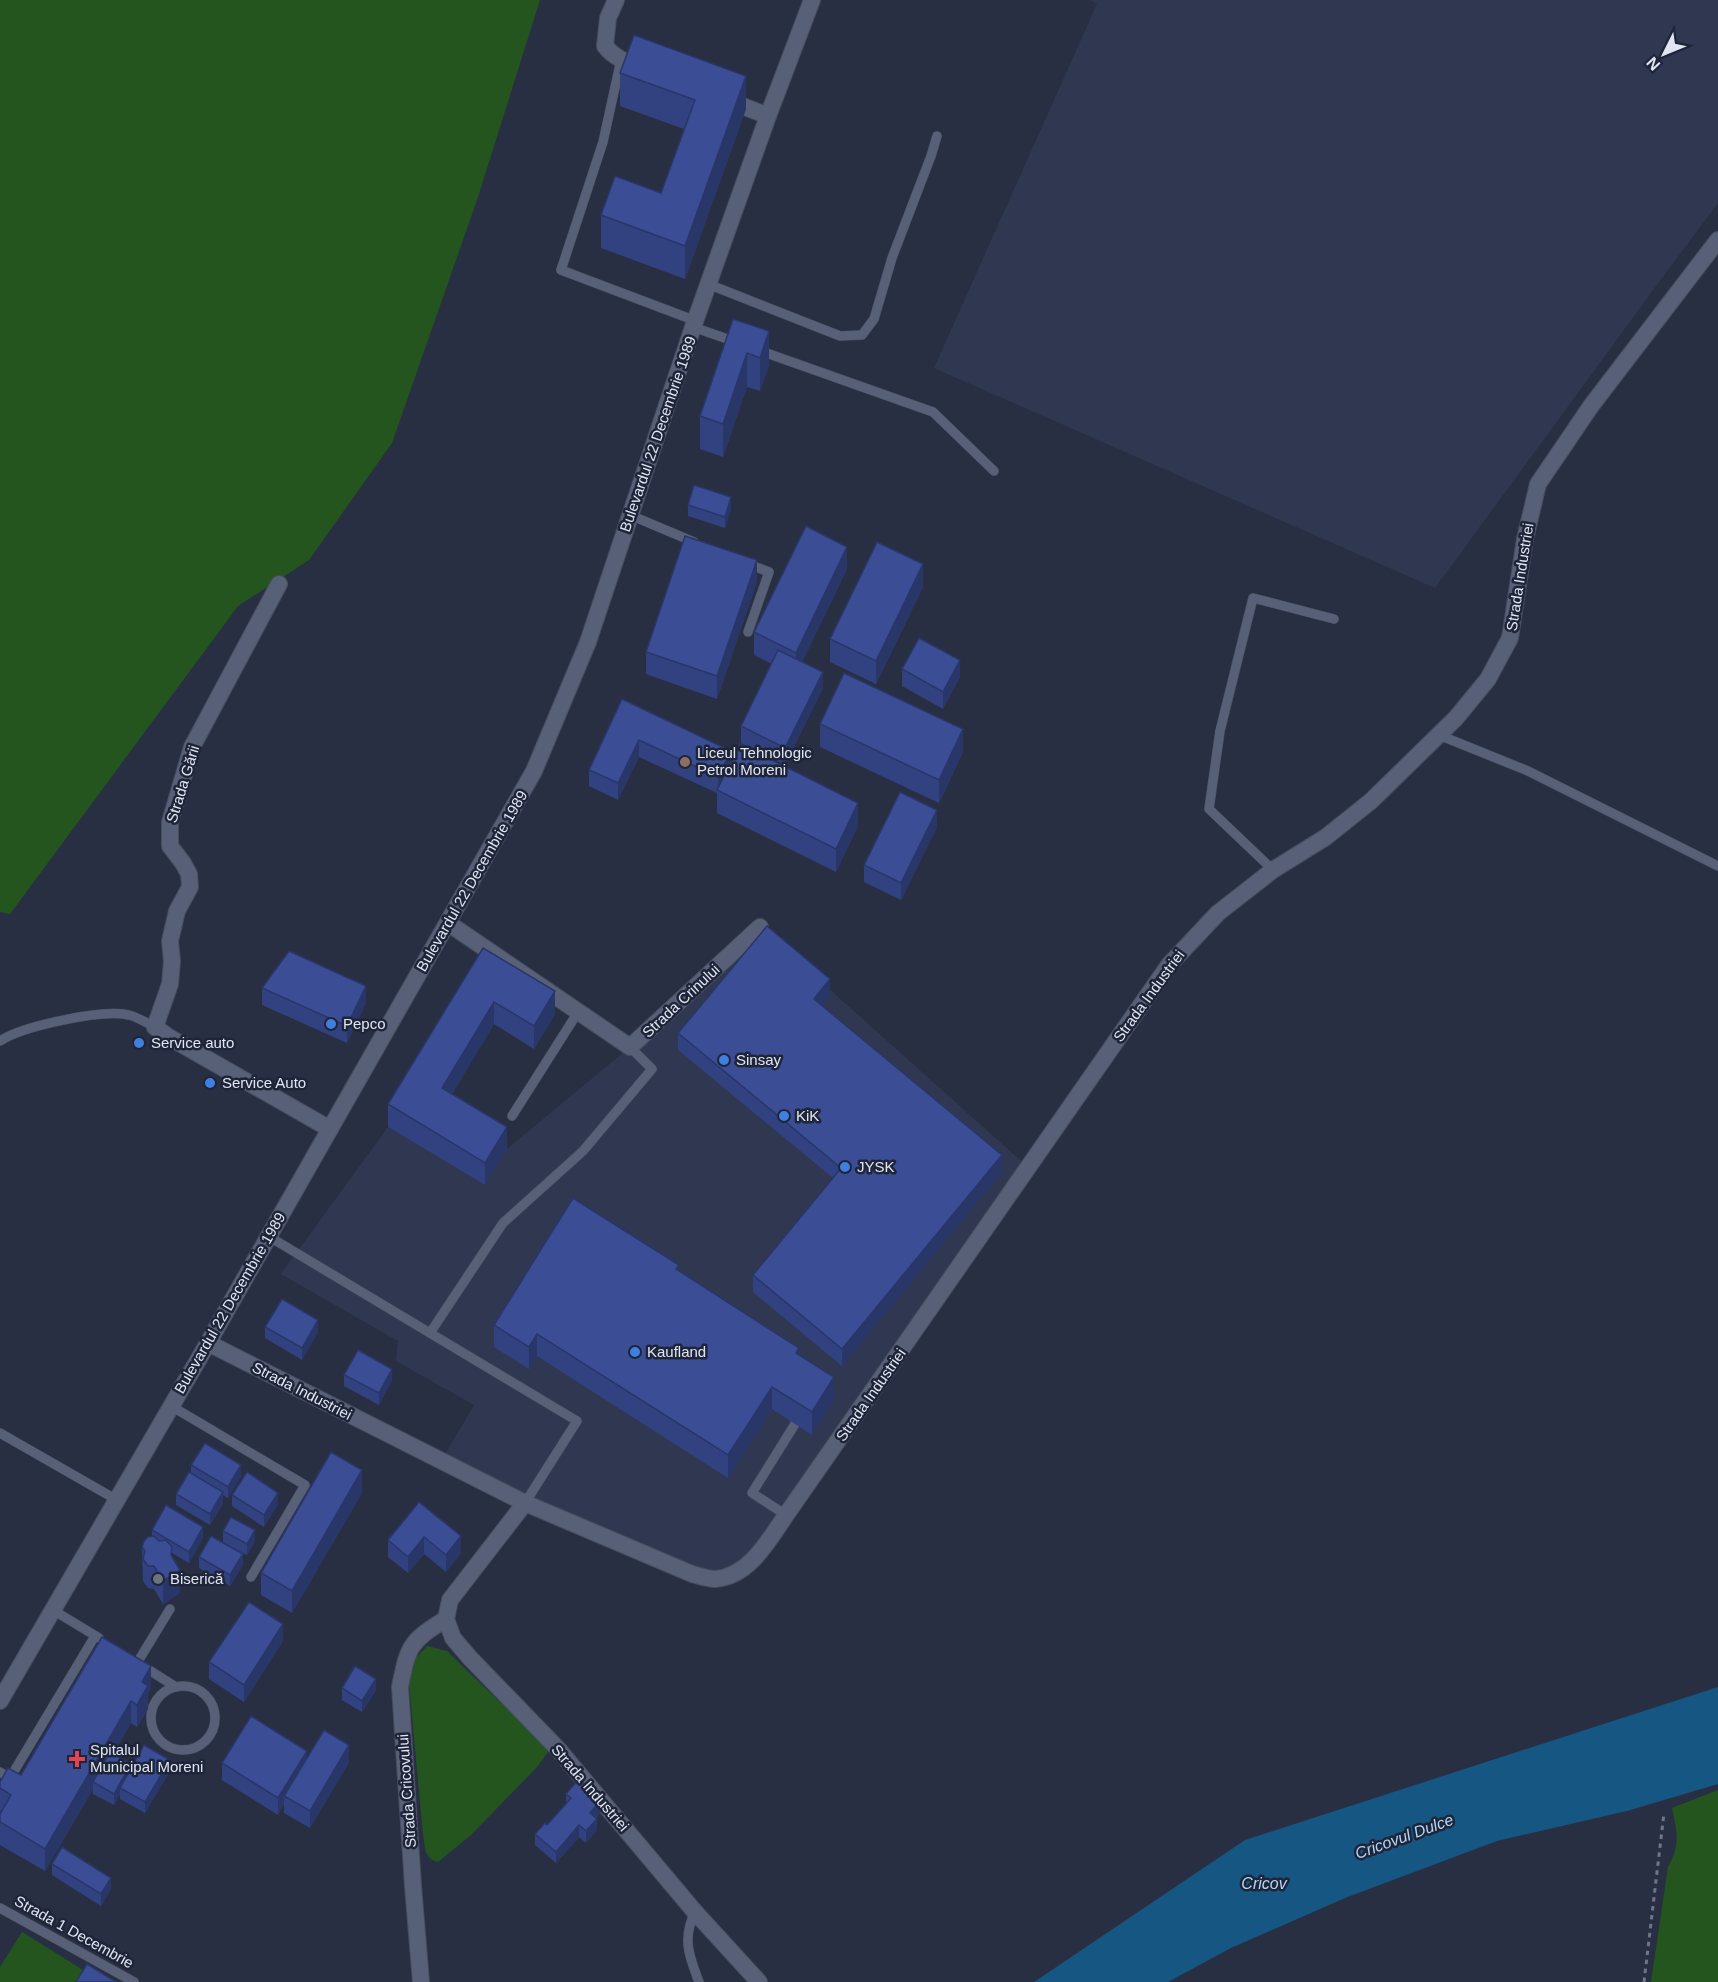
<svg xmlns="http://www.w3.org/2000/svg" width="1718" height="1982" viewBox="0 0 1718 1982" font-family="Arial,sans-serif">
<rect width="100%" height="100%" fill="#282f43"/>
<g fill="#303851">
<polygon points="1090,0 1718,0 1718,203 1659,282 1435,588 934,368 1097,4"/>
<polygon points="760,927 1029,1168 762,1550 714,1579 441,1461 474,1405 396,1361 398,1341 281,1274 388,1127 485,1185 507,1149 630,1047"/>
</g>
<g fill="#24551f">
<polygon points="0,0 540,0 477,200 392,443 309,560 238,606 10,914 0,912"/>
<path d="M427 1646 447 1651 542 1743 548 1752 537 1767 471 1835 438 1862C424 1859 425 1846 423 1834L409 1684 416 1658Z"/>
<path d="M1718 1790V1982H1651L1668 1867C1681 1844 1677 1832 1672 1808Z"/>
<polygon points="22,1932 91,1975 86,1982 0,1982 0,1967"/>
</g>
<polygon fill="#155682" points="1718,1687 1718,1784 1627,1811 1497,1841 1345,1898 1231,1948 1168,1982 1034,1982 1245,1840"/>
<g fill="none" stroke-linecap="round" stroke-linejoin="round">
<g stroke="#474d5d" stroke-width="10">
<g id="service">
<polyline points="621,60 603,142 561,270 696,321"/>
<polyline points="708,284 840,336 862,335 874,319 892,258 931,156 937,136"/>
<polyline points="693,327 736,342"/>
<polyline points="758,350 933,412 994,471"/>
<polyline points="630,515 694,542"/>
<polyline points="746,563 769,572 748,632"/>
<polyline points="1439,735 1528,771 1718,866"/>
<polyline points="1273,870 1209,809 1220,731 1253,598 1334,619"/>
<path d="M0 1041C23 1026 102 1009 129 1015 137 1017 147 1023 155 1027"/>
<polyline points="512,1116 578,1012"/>
<polyline points="268,1236 577,1421 525,1503"/>
<polyline points="430,1333 503,1223 583,1151 652,1069 630,1047"/>
<polyline points="171,1406 305,1485 251,1577"/>
<polyline points="0,1433 117,1500"/>
<polyline points="786,1515 752,1493 795,1424"/>
<polyline points="53,1610 99,1638"/>
<polyline points="137,1663 170,1609"/>
<polyline points="141,1665 176,1687"/>
<circle cx="183" cy="1718" r="32"/>
<polyline points="0,1772 10,1778 95,1636"/>
<polyline points="0,1908 134,1982"/>
<path d="M695 1912C682 1938 689 1956 699 1982"/>
</g>
</g>
<g stroke="#474d5d" stroke-width="18">
<g id="minor">
<path d="M616 0 608 18 605 46C615 59 629 63 644 69"/>
<polyline points="727,100 768,116"/>
<polyline points="279,584 192,747 170,822 170,846 183,863 189,874 190,887 177,911 170,941 172,961 170,984 155,1027 167,1036 330,1129"/>
<polyline points="448,923 630,1047 760,927"/>
<path d="M208 1343 525 1503 692 1574C699 1576 708 1579 715 1579 749 1577 769 1540 786 1515L1169 965 1218 913 1273 870 1326 837 1371 801 1456 718 1488 679 1510 638 1525 539 1538 484 1591 406 1718 240"/>
<polyline points="525,1503 450,1600 446,1619 453,1638 470,1658 558,1749 695,1912 759,1982"/>
<path d="M421 1982 413 1886 400 1687C408 1646 410 1641 446 1619"/>
</g>
</g>
<g stroke="#474d5d" stroke-width="18">
<polyline id="secondary" points="0,1701 208,1343 534,771 588,642 693,327 768,116 812,0"/>
</g>
<polyline stroke="#6e7586" stroke-width="3" stroke-dasharray="4.5 4.5" stroke-linecap="butt" points="1644,1982 1664,1813"/>
<use href="#service" stroke="#586077" stroke-width="9"/>
<use href="#minor" stroke="#586077" stroke-width="16"/>
<use href="#secondary" stroke="#586077" stroke-width="16"/>
</g>
<g fill="#324280">
<polygon points="620,73 746,109 685,279 601,248 601,215 661,193 684,129 620,106"/>
<polygon points="733,319 769,365 760,391 747,387 723,457 700,449 700,416"/>
<polygon points="688,505 731,509 725,528 688,516"/>
<polygon points="847,569 802,662 823,688 785,765 741,743 741,726 772,664 754,655 754,632"/>
<polygon points="757,582 717,699 646,674 646,652"/>
<polygon points="923,587 876,684 830,662 830,639"/>
<polygon points="902,669 960,677 943,709 902,686"/>
<polygon points="622,699 731,763 858,826 836,872 717,813 717,793 639,757 618,800 589,786 589,770"/>
<polygon points="820,724 963,752 939,803 820,747"/>
<polygon points="937,827 901,900 864,882 864,865"/>
<polygon points="483,948 555,1014 534,1049 494,1024 452,1094 507,1149 485,1185 388,1127 388,1104"/>
<polygon points="262,988 366,1003 347,1043 262,1005"/>
<polygon points="830,996 822,1006 1002,1172 842,1366 753,1292 753,1275 833,1178 678,1050 678,1033"/>
<polygon points="679,1271 799,1355 834,1399 812,1435 772,1409 728,1478 537,1356 529,1369 494,1347 494,1325"/>
<polygon points="265,1327 318,1332 302,1360 265,1338"/>
<polygon points="344,1375 392,1380 379,1405 344,1386"/>
<polygon points="191,1465 241,1476 228,1498 223,1495 223,1504 210,1525 176,1505 176,1494 191,1474"/>
<polygon points="362,1493 292,1613 261,1595 261,1573"/>
<polygon points="232,1495 278,1504 264,1527 232,1506"/>
<polygon points="419,1502 461,1553 446,1572 424,1554 408,1573 388,1557 388,1540"/>
<polygon points="152,1530 203,1538 189,1563 172,1553 172,1557 180,1593 163,1604 154,1589 148,1588 143,1581 142,1547 152,1536"/>
<polygon points="223,1531 255,1541 247,1555 229,1546 243,1565 230,1586 199,1568 199,1557 223,1542"/>
<polygon points="102,1637 151,1688 148,1694 148,1709 137,1727 131,1723 113,1754 131,1769 170,1771 145,1813 120,1799 120,1794 114,1805 93,1794 93,1789 45,1871 0,1845 0,1814 2,1811 0,1811 0,1781 21,1775"/>
<polygon points="283,1641 244,1702 209,1679 209,1662"/>
<polygon points="342,1688 376,1690 362,1712 342,1700"/>
<polygon points="307,1758 349,1762 310,1828 284,1813 284,1804 278,1815 222,1780 222,1763"/>
<polygon points="566,1794 602,1810 596,1818 597,1830 586,1843 579,1837 556,1863 535,1845 535,1834 547,1825 566,1804"/>
<polygon points="52,1864 111,1889 101,1906 52,1875"/>
</g>
<g fill="#293668">
<polygon points="746,76 746,109 685,279 685,246"/>
<polygon points="769,331 769,365 760,391 760,358"/>
<polygon points="747,353 747,387 723,457 723,424"/>
<polygon points="731,497 731,509 725,528 725,517"/>
<polygon points="847,547 847,569 796,675 796,653"/>
<polygon points="757,560 757,582 717,699 717,676"/>
<polygon points="923,564 923,587 876,684 876,661"/>
<polygon points="960,660 960,677 943,709 943,692"/>
<polygon points="823,672 823,688 785,765 785,748"/>
<polygon points="963,729 963,752 939,803 939,780"/>
<polygon points="639,740 639,757 618,800 618,783"/>
<polygon points="731,751 731,768 718,791 718,777"/>
<polygon points="858,803 858,826 836,872 836,849"/>
<polygon points="937,810 937,827 901,900 901,883"/>
<polygon points="830,979 830,996 814,1016 814,999"/>
<polygon points="366,986 366,1003 347,1043 347,1026"/>
<polygon points="555,991 555,1014 534,1049 534,1026"/>
<polygon points="494,1002 494,1024 442,1111 442,1088"/>
<polygon points="507,1127 507,1149 485,1185 485,1163"/>
<polygon points="1002,1155 1002,1172 842,1366 842,1349"/>
<polygon points="318,1320 318,1332 302,1360 302,1348"/>
<polygon points="537,1334 537,1356 529,1369 529,1347"/>
<polygon points="392,1369 392,1380 379,1405 379,1393"/>
<polygon points="834,1377 834,1399 812,1435 812,1412"/>
<polygon points="772,1387 772,1409 728,1478 728,1455"/>
<polygon points="241,1465 241,1476 228,1498 228,1487"/>
<polygon points="362,1470 362,1493 292,1613 292,1591"/>
<polygon points="223,1492 223,1504 210,1525 210,1514"/>
<polygon points="278,1493 278,1504 264,1527 264,1515"/>
<polygon points="203,1527 203,1538 189,1563 189,1552"/>
<polygon points="255,1530 255,1541 247,1555 247,1544"/>
<polygon points="461,1536 461,1553 446,1572 446,1555"/>
<polygon points="424,1537 424,1554 408,1573 408,1557"/>
<polygon points="172,1547 172,1569 180,1570 180,1593 163,1604 163,1581"/>
<polygon points="243,1554 243,1565 230,1586 230,1575"/>
<polygon points="283,1624 283,1641 244,1702 244,1685"/>
<polygon points="151,1666 151,1688 148,1694 148,1709 137,1727 137,1705 142,1682"/>
<polygon points="376,1679 376,1690 362,1712 362,1701"/>
<polygon points="131,1701 131,1723 96,1784 93,1782 93,1789 45,1871 45,1849"/>
<polygon points="349,1745 349,1762 310,1828 310,1811"/>
<polygon points="307,1751 307,1768 284,1796 284,1804 278,1815 278,1798"/>
<polygon points="170,1760 170,1771 145,1813 145,1802"/>
<polygon points="131,1764 131,1776 120,1788 120,1794 114,1805 114,1794"/>
<polygon points="602,1799 602,1810 590,1824 590,1813"/>
<polygon points="597,1819 597,1830 586,1843 586,1831"/>
<polygon points="579,1825 579,1837 556,1863 556,1852"/>
<polygon points="111,1878 111,1889 101,1906 101,1894"/>
</g>
<g fill="#3a4d95" stroke="#293668" stroke-width="1.5">
<polygon points="634,35 746,76 685,246 601,215 615,176 661,193 695,100 620,73"/>
<polygon points="733,319 769,331 760,358 747,353 723,424 700,416"/>
<polygon points="694,485 731,497 725,517 688,505"/>
<polygon points="806,526 847,547 796,653 754,632"/>
<polygon points="685,536 757,560 717,676 646,652"/>
<polygon points="877,542 923,564 876,661 830,639"/>
<polygon points="919,638 960,660 943,692 902,669"/>
<polygon points="778,650 823,672 785,748 741,726"/>
<polygon points="844,673 963,729 939,780 820,724"/>
<polygon points="622,699 731,751 718,777 639,740 618,783 589,770"/>
<polygon points="740,744 858,803 836,849 717,790"/>
<polygon points="900,792 937,810 901,883 864,865"/>
<polygon points="767,926 830,979 814,999 1002,1155 842,1349 753,1275 841,1168 678,1033"/>
<polygon points="483,948 555,991 534,1026 494,1002 442,1088 507,1127 485,1163 388,1104"/>
<polygon points="289,951 366,986 347,1026 262,988"/>
<polygon points="573,1198 679,1265 676,1269 799,1348 796,1353 834,1377 812,1412 772,1387 728,1455 537,1334 529,1347 494,1325"/>
<polygon points="282,1299 318,1320 302,1348 265,1327"/>
<polygon points="358,1350 392,1369 379,1393 344,1375"/>
<polygon points="205,1443 241,1465 228,1487 191,1465"/>
<polygon points="331,1452 362,1470 292,1591 261,1573"/>
<polygon points="189,1472 223,1492 210,1514 176,1494"/>
<polygon points="247,1472 278,1493 264,1515 232,1495"/>
<polygon points="419,1502 461,1536 446,1555 424,1537 408,1557 388,1540"/>
<polygon points="166,1505 203,1527 189,1552 152,1530"/>
<polygon points="231,1517 255,1530 247,1544 223,1531"/>
<polygon points="154,1536 159,1541 166,1540 172,1547 171,1555 180,1570 163,1581 154,1566 148,1566 143,1559 145,1551 142,1547 144,1541 148,1537"/>
<polygon points="211,1536 243,1554 230,1575 199,1557"/>
<polygon points="249,1602 283,1624 244,1685 209,1662"/>
<polygon points="102,1637 151,1666 142,1682 148,1686 137,1705 131,1701 45,1849 0,1822 0,1814 11,1795 0,1788 0,1782 8,1768 21,1775"/>
<polygon points="355,1666 376,1679 362,1701 342,1688"/>
<polygon points="251,1716 307,1751 278,1798 222,1763"/>
<polygon points="324,1730 349,1745 310,1811 284,1796"/>
<polygon points="144,1745 170,1760 145,1802 120,1788"/>
<polygon points="110,1752 131,1764 114,1794 93,1782"/>
<polygon points="579,1779 602,1799 590,1813 597,1819 586,1831 579,1825 556,1852 535,1834 545,1823 547,1825 571,1798 566,1794"/>
<polygon points="62,1847 111,1878 101,1894 52,1864"/>
<polygon points="87,1964 116,1982 76,1982"/>
</g>
<circle fill="#8d6e63" stroke="#1f2539" stroke-width="2" cx="685" cy="762" r="6"/>
<g fill="#3f7fe0" stroke="#1f2539" stroke-width="2">
<circle cx="331" cy="1024" r="6"/>
<circle cx="139" cy="1043" r="6"/>
<circle cx="724" cy="1060" r="6"/>
<circle cx="210" cy="1083" r="6"/>
<circle cx="784" cy="1116" r="6"/>
<circle cx="845" cy="1167" r="6"/>
<circle cx="635" cy="1352" r="6"/>
</g>
<circle fill="#6b7280" stroke="#1f2539" stroke-width="2" cx="158" cy="1579" r="6"/>
<path fill="#e0444e" stroke="#1f2539" stroke-width="2" d="M74 1750h6v6h6v6h-6v6h-6v-6h-6v-6h6z"/>
<g text-anchor="middle" stroke-width="5" stroke-linejoin="round" paint-order="stroke">
<g font-size="15" fill="#e0e5f2" stroke="#1f2539">
<text transform="translate(658 434) rotate(-71)" y="5">Bulevardul 22 Decembrie 1989</text>
<text transform="translate(1520 577) rotate(-81)" y="5">Strada Industriei</text>
<text transform="translate(183 784) rotate(-73)" y="5">Strada Gării</text>
<text transform="translate(472 881) rotate(-60)" y="5">Bulevardul 22 Decembrie 1989</text>
<text transform="translate(1149 996) rotate(-54)" y="5">Strada Industriei</text>
<text transform="translate(681 1001) rotate(-43)" y="5">Strada Crinului</text>
<text transform="translate(230 1303) rotate(-60)" y="5">Bulevardul 22 Decembrie 1989</text>
<text transform="translate(302 1391) rotate(27)" y="5">Strada Industriei</text>
<text transform="translate(871 1395) rotate(-55)" y="5">Strada Industriei</text>
<text transform="translate(590 1788) rotate(49)" y="5">Strada Industriei</text>
<text transform="translate(407 1791) rotate(-94)" y="5">Strada Cricovului</text>
<text transform="translate(74 1932) rotate(29)" y="5">Strada 1 Decembrie</text>
</g>
<g font-size="15" fill="#e0e5f2" stroke="#1f2539" text-anchor="start">
<text x="697" y="758">Liceul Tehnologic<tspan x="697" dy="17">Petrol Moreni</tspan></text>
<text x="343" y="1029">Pepco</text>
<text x="151" y="1048">Service auto</text>
<text x="736" y="1065">Sinsay</text>
<text x="222" y="1088">Service Auto</text>
<text x="796" y="1121">KiK</text>
<text x="857" y="1172">JYSK</text>
<text x="647" y="1357">Kaufland</text>
<text x="170" y="1584">Biserică</text>
<text x="90" y="1755">Spitalul<tspan x="90" dy="17">Municipal Moreni</tspan></text>
</g>
<g font-size="16" font-style="italic" fill="#b1d7f7" stroke="#1f2539">
<text transform="translate(1404 1836) rotate(-20)" y="6">Cricovul Dulce</text>
<text x="1264" y="1889">Cricov</text>
</g>
</g>
<g transform="translate(1664 54) rotate(227)" stroke="#1f2539" stroke-width="4.5" paint-order="stroke">
<path d="M0-4.5L10 22L0 15L-10 22Z" fill="#e0e5f2"/>
<text y="-9" font-size="16" font-weight="bold" text-anchor="middle" fill="#e0e5f2">N</text>
</g>
</svg>
